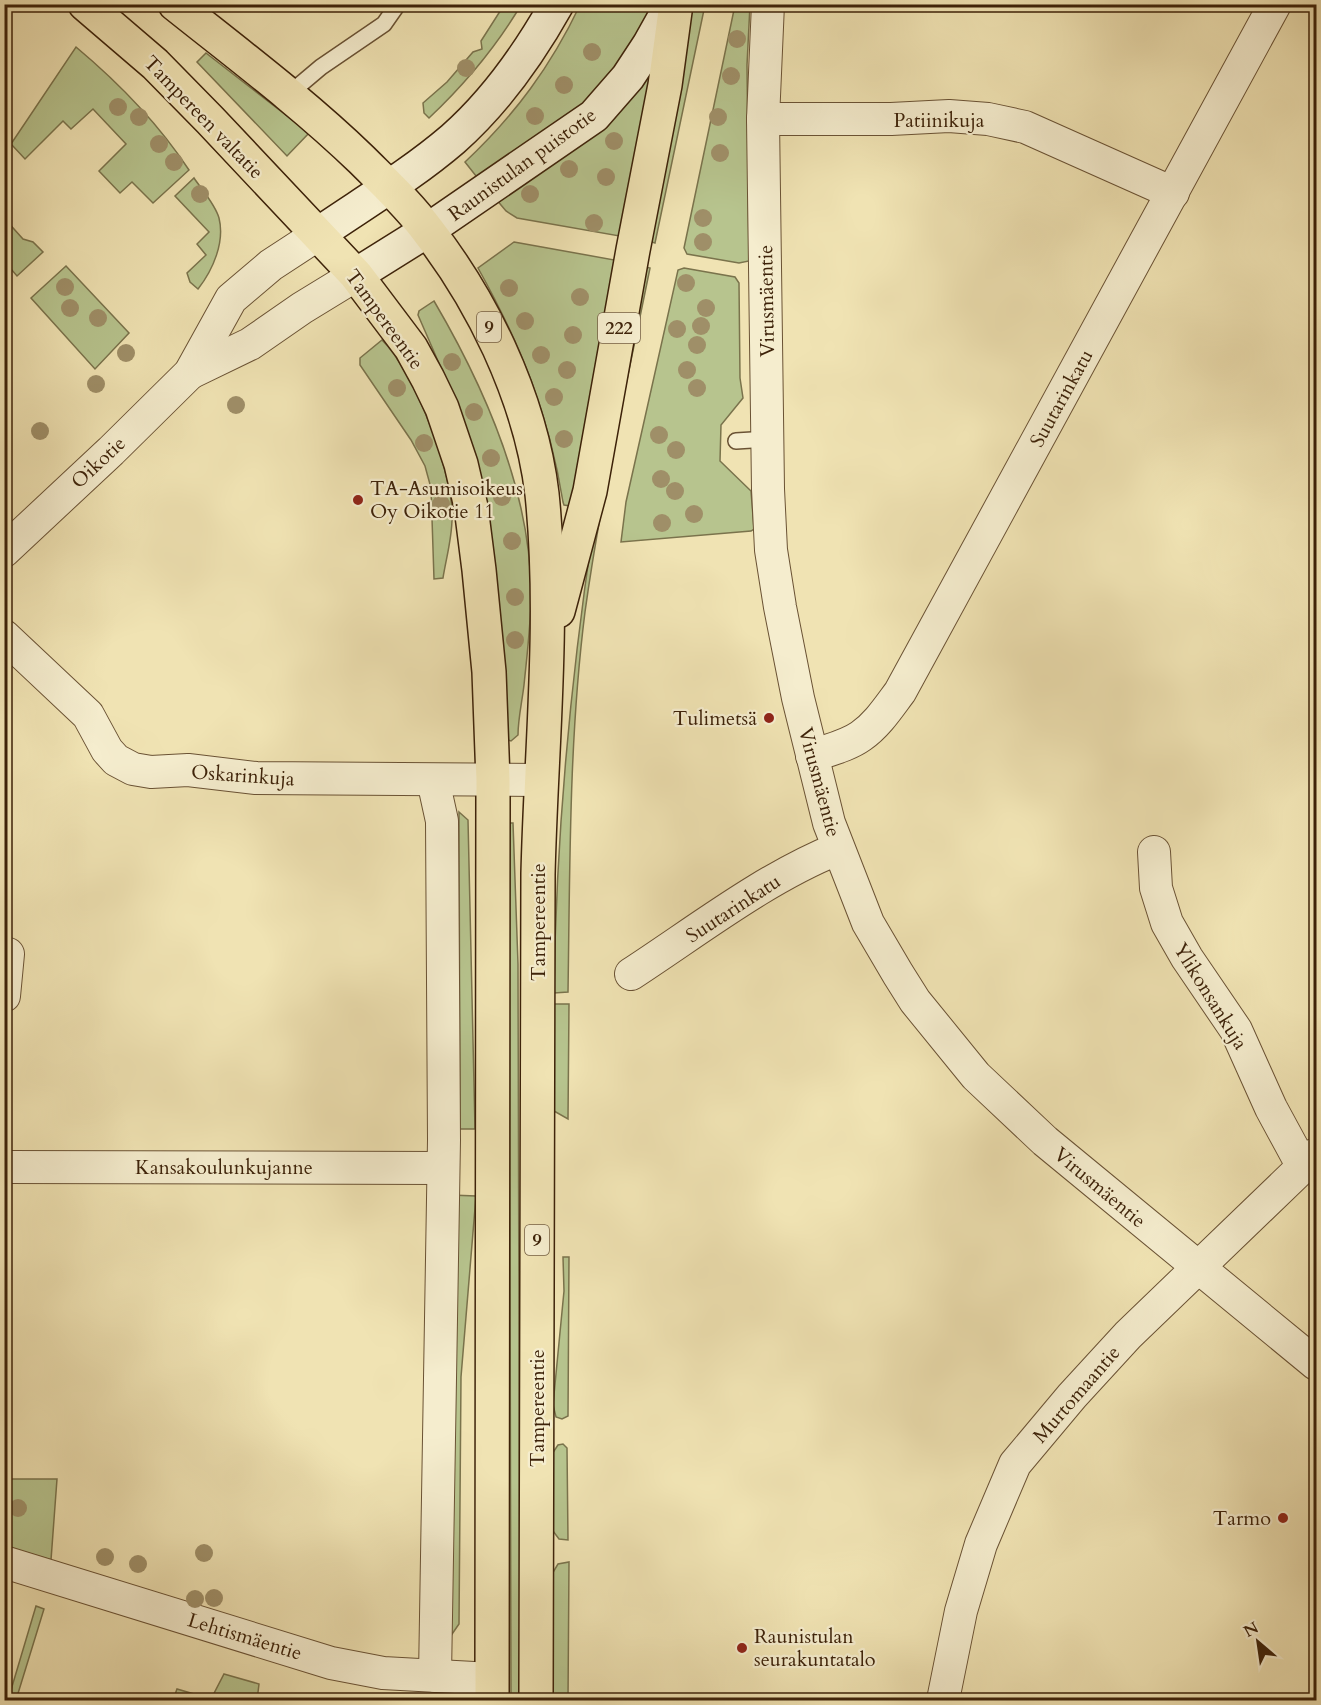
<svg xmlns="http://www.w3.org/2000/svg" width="1321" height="1705" viewBox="0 0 1321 1705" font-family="Cardo,serif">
<rect width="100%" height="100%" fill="#f0e3b3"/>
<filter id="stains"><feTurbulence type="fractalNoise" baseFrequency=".00333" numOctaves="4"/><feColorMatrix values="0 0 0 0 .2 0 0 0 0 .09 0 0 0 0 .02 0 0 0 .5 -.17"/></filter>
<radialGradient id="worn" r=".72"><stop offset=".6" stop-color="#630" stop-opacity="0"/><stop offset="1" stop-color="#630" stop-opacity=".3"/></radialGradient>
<g fill="#b7c48e" stroke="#7a734c" stroke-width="1.5">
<path d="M504 5H521C496 47 465 84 429 118L424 113 423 103 447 82 473 52 482 49 481 41Z"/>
<path d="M580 5H654L645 27 594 98 480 181 465 162C515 115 551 66 580 5Z"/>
<polygon points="692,5 705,5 655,243 649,241"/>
<polygon points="735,5 750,5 747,65 749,261 739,263 687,254 684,248"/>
<path d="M76 47C119 83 158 123 189 170L153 203 132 182 120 193 99 171 126 144 93 109 71 129 63 121 25 159 11 144Z"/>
<polygon points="206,53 309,133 287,156 197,62"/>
<polygon points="651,72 625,237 517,218 506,211 496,199"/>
<path d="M194 178C202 190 215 204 219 218 225 242 213 270 198 289L190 282 187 273 206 255 197 244 209 232 175 196Z"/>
<polygon points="5,219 23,239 33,242 43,252 17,276 5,262"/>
<path d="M514 242 620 261 582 467 570 506 564 505 563 502C549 415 521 345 478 268Z"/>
<polygon points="66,266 129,333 95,369 31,298"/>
<path d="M641 266 650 268C627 382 601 496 585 612 569 738 570 865 568 992L554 993C556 838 570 684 593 530 606 442 625 354 641 266Z"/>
<polygon points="684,268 735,277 739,283 740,378 743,398 721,425 720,461 751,491 754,529 751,531 621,542 626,502 678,270"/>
<path d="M434 301C485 388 531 491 531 594 531 624 527 655 524 685 522 702 518 719 518 735L511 741 505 739 489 519C477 446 447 382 418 315L419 311Z"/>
<path d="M382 340C414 371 454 474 452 519 452 538 446 559 443 578L434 579 431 488 425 466 411 440 360 365V358Z"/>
<polygon points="459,812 468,820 475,1129 460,1129"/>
<polygon points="509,823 513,823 518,964 520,1700 511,1700"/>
<polygon points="554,1004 569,1004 568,1119 554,1111"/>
<polygon points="450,1195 476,1196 461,1377 459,1624 450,1637"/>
<polygon points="563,1257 569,1257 568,1416 562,1419 556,1417 553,1405 564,1291"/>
<polygon points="563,1444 567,1448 568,1540 559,1539 553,1531 552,1454 558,1445"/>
<polygon points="5,1479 57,1479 51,1560 5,1546"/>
<polygon points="569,1562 568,1700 553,1700 552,1574 558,1564"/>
<polygon points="36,1606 44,1609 16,1700 8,1700"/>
<polygon points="224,1674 259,1684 257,1700 173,1700 177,1689 211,1699"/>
</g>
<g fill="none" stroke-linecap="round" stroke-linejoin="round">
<g stroke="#6a5234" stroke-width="18">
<g id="lane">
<polyline points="289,94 321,67 384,24 398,4"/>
<polyline points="736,441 768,439"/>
</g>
</g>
<g stroke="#6a5234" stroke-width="34">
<g id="street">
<polyline points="768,4 763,119 768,489 771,550 780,607 798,698 829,823 868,923 898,974 915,1001 976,1076 1045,1141 1316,1364"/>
<polyline points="763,119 891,119 949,116 988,119 1025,127 1173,193"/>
<polyline points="190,373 250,344 302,308 356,275"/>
<polyline points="4,551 111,451 190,373 231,299 271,265 317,235"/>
<polyline points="4,636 88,715 107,750 116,760 133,769 151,772 188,770 256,778 540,780"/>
<path d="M812 756C828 750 847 746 861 736 877 725 888 708 900 692L1275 4"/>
<polyline points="433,780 442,821 444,1140 435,1676"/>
<polyline points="1154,852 1156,888 1167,923 1187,958 1236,1030 1271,1108 1303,1167"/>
<path d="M631 974C697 931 765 878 837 849"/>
<polyline points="4,996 8,954"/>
<polyline points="4,1167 443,1168"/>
<polyline points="4,1562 331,1663 383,1673 492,1679"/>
<polyline points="943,1700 961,1611 981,1544 1015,1464 1072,1396 1128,1335 1316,1154"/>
</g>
</g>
<g stroke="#3d2209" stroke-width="36">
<g id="secondary">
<path d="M317 235C362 204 411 175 453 139 496 101 529 54 557 4"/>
<polyline points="356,275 428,230 594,116 628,77 649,45 672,4"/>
</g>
</g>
<g stroke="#3d2209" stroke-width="36">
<g id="highway">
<polyline points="85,4 155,64 210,120 356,275 411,348 428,379 442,408 461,464 471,507 479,570 489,672 493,780 492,1700"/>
<path d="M175 4C239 55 304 104 362 160 385 183 409 205 428 231 456 267 480 307 499 348 520 394 536 443 542 494 555 620 541 747 538 874L536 1700"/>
<polyline points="558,611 590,491 633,250 665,85 676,4"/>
</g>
</g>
<use href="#lane" stroke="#f5edce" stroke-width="15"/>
<use href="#street" stroke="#f5edce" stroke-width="32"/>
<use href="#secondary" stroke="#f5edce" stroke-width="33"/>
<use href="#highway" stroke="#f0e3b3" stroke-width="33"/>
</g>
<g fill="#9f8f68">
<circle cx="737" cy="39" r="9"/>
<circle cx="592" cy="52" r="9"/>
<circle cx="466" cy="68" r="9"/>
<circle cx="731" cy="76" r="9"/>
<circle cx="564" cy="85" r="9"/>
<circle cx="118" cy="107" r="9"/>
<circle cx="535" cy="116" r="9"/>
<circle cx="139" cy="117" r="9"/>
<circle cx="718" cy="117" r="9"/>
<circle cx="614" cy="141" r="9"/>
<circle cx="159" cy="144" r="9"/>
<circle cx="720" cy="153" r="9"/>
<circle cx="174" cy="162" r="9"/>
<circle cx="569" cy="169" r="9"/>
<circle cx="606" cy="177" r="9"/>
<circle cx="200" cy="194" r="9"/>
<circle cx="530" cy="194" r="9"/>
<circle cx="703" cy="218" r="9"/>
<circle cx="594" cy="223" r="9"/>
<circle cx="703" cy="242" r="9"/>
<circle cx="686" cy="283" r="9"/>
<circle cx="65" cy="287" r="9"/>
<circle cx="509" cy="288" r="9"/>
<circle cx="580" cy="297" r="9"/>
<circle cx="70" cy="308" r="9"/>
<circle cx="706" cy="308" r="9"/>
<circle cx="98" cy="318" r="9"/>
<circle cx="525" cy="321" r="9"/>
<circle cx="701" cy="326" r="9"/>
<circle cx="677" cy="329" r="9"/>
<circle cx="573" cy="335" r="9"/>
<circle cx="697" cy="345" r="9"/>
<circle cx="126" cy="353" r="9"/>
<circle cx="541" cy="355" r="9"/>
<circle cx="452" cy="362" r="9"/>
<circle cx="567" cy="370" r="9"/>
<circle cx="687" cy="370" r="9"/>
<circle cx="96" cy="384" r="9"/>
<circle cx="397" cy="388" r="9"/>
<circle cx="697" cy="388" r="9"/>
<circle cx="554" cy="397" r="9"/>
<circle cx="236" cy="405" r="9"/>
<circle cx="474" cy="412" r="9"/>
<circle cx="40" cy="431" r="9"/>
<circle cx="659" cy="435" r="9"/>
<circle cx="564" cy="439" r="9"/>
<circle cx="424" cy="443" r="9"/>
<circle cx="676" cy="450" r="9"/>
<circle cx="491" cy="458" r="9"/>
<circle cx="661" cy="479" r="9"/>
<circle cx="675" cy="491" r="9"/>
<circle cx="502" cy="497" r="9"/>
<circle cx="441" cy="504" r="9"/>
<circle cx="694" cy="514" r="9"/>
<circle cx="662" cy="523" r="9"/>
<circle cx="512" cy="541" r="9"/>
<circle cx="515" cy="597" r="9"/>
<circle cx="515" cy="640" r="9"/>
<circle cx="18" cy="1508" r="9"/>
<circle cx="204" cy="1553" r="9"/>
<circle cx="105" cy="1557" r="9"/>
<circle cx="138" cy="1564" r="9"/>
<circle cx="214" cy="1598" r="9"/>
<circle cx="195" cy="1599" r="9"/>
</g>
<g fill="#8f2418" stroke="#f5edce" stroke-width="2">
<circle cx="358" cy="500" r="6"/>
<circle cx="769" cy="718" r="6"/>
<circle cx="1283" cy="1518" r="6"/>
<circle cx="742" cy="1648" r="6"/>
</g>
<g text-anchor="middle" stroke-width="4.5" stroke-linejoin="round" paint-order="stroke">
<g fill="#f5edce" stroke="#745f44" stroke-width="1.5">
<rect x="477" y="312" width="24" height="30" rx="4.5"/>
<rect x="598" y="313" width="42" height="30" rx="4.5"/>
<rect x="525" y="1225" width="24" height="30" rx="4.5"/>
</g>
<g font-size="18" font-weight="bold" fill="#3d2209">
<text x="489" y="333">9</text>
<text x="619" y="334">222</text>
<text x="537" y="1246">9</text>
</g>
<g font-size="20" fill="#3d2209" stroke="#f5edce">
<text transform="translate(204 117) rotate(46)" y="7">Tampereen valtatie</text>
<text x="939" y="127">Patiinikuja</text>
<text transform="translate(522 164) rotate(-36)" y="7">Raunistulan puistotie</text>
<text transform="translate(766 301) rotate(-91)" y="7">Virusmäentie</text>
<text transform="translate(385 319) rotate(54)" y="7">Tampereentie</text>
<text transform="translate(1061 398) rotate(-61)" y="7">Suutarinkatu</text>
<text transform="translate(98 462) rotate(-43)" y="7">Oikotie</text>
<text transform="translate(243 775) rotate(4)" y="7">Oskarinkuja</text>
<text transform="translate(820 782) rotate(75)" y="7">Virusmäentie</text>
<text transform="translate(733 908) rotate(-33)" y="7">Suutarinkatu</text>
<text transform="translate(538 922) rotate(-90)" y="7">Tampereentie</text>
<text transform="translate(1211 996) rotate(58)" y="7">Ylikonsankuja</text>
<text x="224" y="1174">Kansakoulunkujanne</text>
<text transform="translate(1100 1187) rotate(40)" y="7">Virusmäentie</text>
<text transform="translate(1076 1394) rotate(-49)" y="7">Murtomaantie</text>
<text transform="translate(537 1408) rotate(-90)" y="7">Tampereentie</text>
<text transform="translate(245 1636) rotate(17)" y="7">Lehtismäentie</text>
</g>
<g font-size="20" fill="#3d2209" stroke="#f5edce" text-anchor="start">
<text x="370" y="495">TA-Asumisoikeus<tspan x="370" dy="23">Oy Oikotie 11</tspan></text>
<text x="757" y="725" text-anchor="end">Tulimetsä</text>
<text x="1271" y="1525" text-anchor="end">Tarmo</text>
<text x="754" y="1643">Raunistulan<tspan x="754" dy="23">seurakuntatalo</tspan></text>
</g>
</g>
<rect width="1321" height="1705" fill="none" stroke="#f0e3b3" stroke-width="24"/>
<rect x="6" y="6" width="1309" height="1693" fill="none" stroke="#3d2209" stroke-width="3"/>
<rect x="12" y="12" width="1297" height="1681" fill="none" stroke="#3d2209" stroke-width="1.5"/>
<g transform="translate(1258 1642) rotate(331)" stroke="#f5edce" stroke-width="4.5" paint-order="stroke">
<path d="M0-4.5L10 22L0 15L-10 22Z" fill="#3d2209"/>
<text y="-9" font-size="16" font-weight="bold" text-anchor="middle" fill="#3d2209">N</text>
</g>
<rect width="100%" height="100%" filter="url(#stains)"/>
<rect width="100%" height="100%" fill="url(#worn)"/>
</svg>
